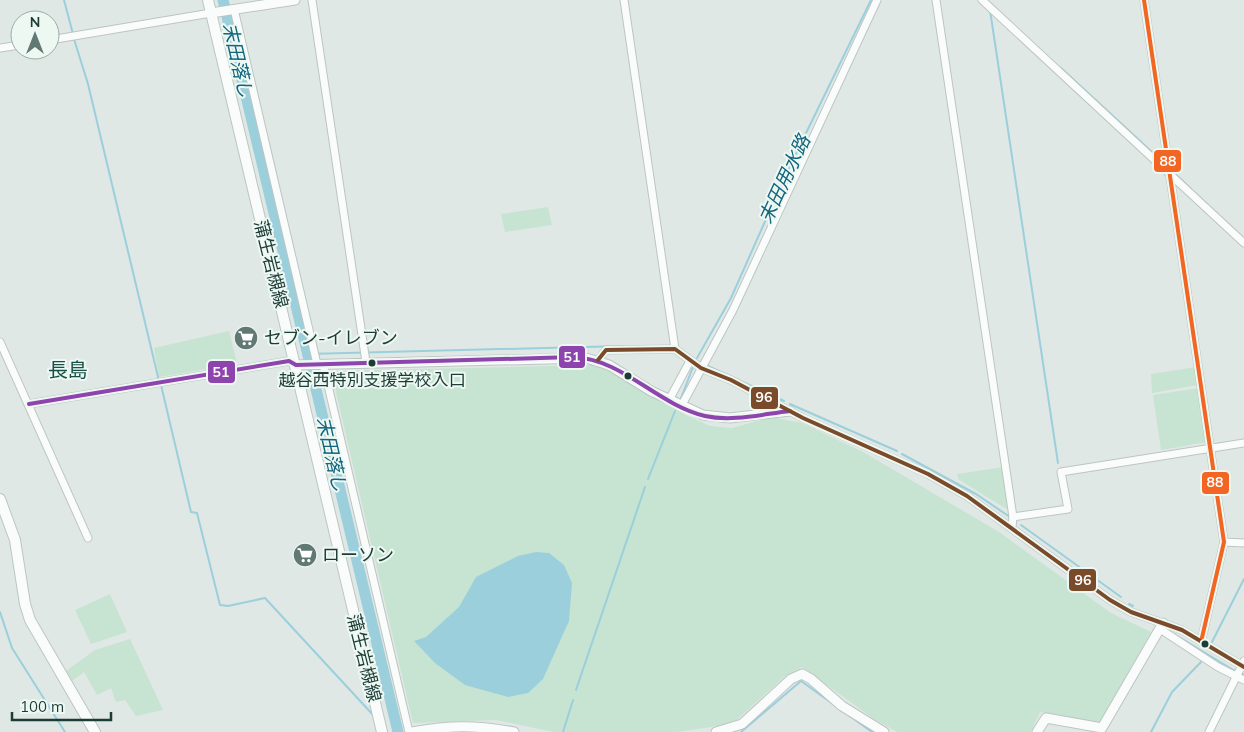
<svg xmlns="http://www.w3.org/2000/svg" width="1244" height="732" viewBox="0 0 1244 732" font-family="Mulish,'Noto Sans JP',sans-serif">
<rect width="100%" height="100%" fill="#e0e8e5"/>
<g fill="#c7e3d2">
<polygon points="548,207 552,225 505,232 501,214"/>
<polygon points="229,331 237,364 159,377 154,348"/>
<polygon points="593,365 613,372 688,416 710,426 732,428 771,417 802,423 865,453 999,532 1111,613 1151,632 1100,723 1040,712 1031,732 897,732 874,719 802,667 784,677 732,724 677,732 554,732 496,720 413,723 331,371"/>
<polygon points="1196,367 1198,385 1152,393 1151,374"/>
<polygon points="1199,388 1207,442 1161,450 1153,395"/>
<polygon points="1004,467 1010,511 958,479 957,474"/>
<polygon points="110,594 127,632 91,644 75,610"/>
<polygon points="130,639 163,710 136,716 125,700 116,702 111,688 97,695 84,672 72,681 66,671 95,650"/>
</g>
<polygon fill="#9bcfdc" points="536,552 549,553 564,565 572,583 569,621 543,679 528,693 508,697 465,685 435,663 414,641 426,637 459,607 476,577 518,556"/>
<g fill="none" stroke-linecap="round" stroke-linejoin="round">
<g stroke="#9bcfdc" stroke-width="2">
<polyline points="64,0 73,34"/>
<polyline points="990,10 1058,463"/>
<polyline points="74,39 88,84 159,381"/>
<polyline points="1061,68 1166,165"/>
<polyline points="1171,170 1191,189"/>
<polyline points="1194,192 1231,227"/>
<polyline points="307,354 623,346"/>
<polyline points="697,358 731,298 787,172 871,0"/>
<polyline points="708,366 784,401"/>
<polyline points="161,385 191,512 197,513 220,605 228,606 265,598 374,716"/>
<polyline points="681,398 693,367"/>
<polyline points="790,404 897,451"/>
<polyline points="902,454 976,494 1010,517"/>
<polyline points="648,479 675,411"/>
<polyline points="1021,525 1121,597"/>
<polyline points="1129,604 1133,606"/>
<polyline points="0,612 12,648 65,732"/>
<polyline points="1174,634 1235,671"/>
<polyline points="1212,642 1244,579"/>
<polyline points="1242,674 1244,675"/>
<polyline points="576,690 645,487"/>
<polyline points="563,732 573,700"/>
<polyline points="741,732 801,681 872,732"/>
<polyline points="1151,732 1172,692 1201,662"/>
</g>
<polyline stroke="#9bcfdc" stroke-width="11" points="223,0 398,732"/>
<g stroke="#bdc5c2" stroke-width="9">
<g id="minor">
<polyline points="312,0 366,362"/>
<polyline points="624,0 675,349"/>
<polyline points="936,0 1013,517 1012,527"/>
<polyline points="982,0 1244,243"/>
<polyline points="1144,0 1224,542 1201,642"/>
<polyline points="234,9 317,364"/>
<polyline points="50,40 211,13"/>
<polyline points="0,48 20,45"/>
<polyline points="0,342 88,538"/>
<polyline points="598,360 606,350 675,349 701,368 731,380 803,418 928,474 967,496 1110,600 1131,612 1182,630 1244,667"/>
<polyline points="323,364 409,732"/>
<polyline points="669,400 690,361"/>
<polyline points="684,401 733,310 877,0"/>
<polyline points="29,404 289,361 296,365"/>
<polyline points="1013,517 1068,509 1061,472 1244,443"/>
<polyline points="1224,542 1244,543"/>
<polyline points="1160,629 1218,667 1244,680"/>
<polyline points="1209,732 1244,661"/>
</g>
</g>
<g stroke="#bdc5c2" stroke-width="11">
<g id="tertiary">
<polyline points="211,13 295,0"/>
<polyline points="296,365 586,358 609,365 651,391 703,415 730,418 790,411"/>
<path d="M412 732C450 725 476 725 514 732"/>
<polyline points="716,732 742,724 791,679 802,674 811,679 842,706 884,732"/>
<polyline points="1037,732 1046,718 1102,728 1163,623"/>
</g>
</g>
<g stroke="#bcc6c3" stroke-width="12">
<g id="secondary">
<polyline points="208,0 382,732"/>
<polyline points="0,499 15,540 25,604 30,620 95,732"/>
</g>
</g>
<use href="#minor" stroke="#fafcfb" stroke-width="7"/>
<use href="#tertiary" stroke="#fafcfb" stroke-width="9"/>
<use href="#secondary" stroke="#fafcfb" stroke-width="10"/>
<g stroke="#eef8f3" stroke-width="8">
<path id="bus-1" d="M29 404 289 361 296 365 573 357C623 359 656 404 705 416 732 422 763 414 790 411"/>
</g>
<g stroke="#eef8f3" stroke-width="8">
<polyline id="bus-2" points="1144,0 1224,542 1201,642"/>
</g>
<g stroke="#eef8f3" stroke-width="8">
<polyline id="bus-3" points="598,360 606,350 675,349 701,368 731,380 803,418 928,474 967,496 1110,600 1131,612 1182,630 1244,667"/>
</g>
<use href="#bus-1" stroke="#8e44ad" stroke-width="4"/>
<use href="#bus-2" stroke="#f26522" stroke-width="4"/>
<use href="#bus-3" stroke="#7a4b2a" stroke-width="4"/>
</g>
<defs>
<g id="supermarket-disc" transform="scale(1.25)"><circle r="9.5" fill="#617873" stroke="#eef8f3"/><path d="M-6-5.5h2.5l.6 2H6L4.5 2H-2.5L-4.4-4H-6ZM-1.5 3.2a1.3 1.3 0 1 0 .1 0ZM3 3.2a1.3 1.3 0 1 0 .1 0Z" fill="#fff"/></g>
</defs>
<g fill-rule="evenodd">
<use href="#supermarket-disc" x="246" y="338"/>
<use href="#supermarket-disc" x="305" y="555"/>
</g>
<g fill="#1d3c36" stroke="#eef8f3" stroke-width="2">
<circle cx="372" cy="363" r="4.5"/>
<circle cx="628" cy="376" r="4.5"/>
<circle cx="1205" cy="644" r="4.5"/>
</g>
<g text-anchor="middle" stroke-width="4" stroke-linejoin="round" paint-order="stroke">
<g font-size="17" fill="#1d3c36" stroke="#eef8f3">
<text x="372" y="386">越谷西特別支援学校入口</text>
</g>
<g font-size="18" fill="#1d3c36" stroke="#eef8f3">
<text transform="translate(271 264) rotate(76)" y="6">蒲生岩槻線</text>
<text transform="translate(364 658) rotate(76)" y="6">蒲生岩槻線</text>
</g>
<g font-size="18" fill="#1d3c36" stroke="#eef8f3" text-anchor="start">
<text x="264" y="344">セブン-イレブン</text>
<text x="322" y="561">ローソン</text>
</g>
<g font-size="19" font-style="italic" fill="#11657e" stroke="#eef8f3">
<text transform="translate(238 60) rotate(77)" y="7">末田落し</text>
<text transform="translate(784 179) rotate(-65)" y="7">末田用水路</text>
<text transform="translate(332 454) rotate(77)" y="7">末田落し</text>
</g>
<g font-size="20" fill="#175046" stroke="#eef8f3">
<text x="68" y="377">長島</text>
</g>
</g>
<g stroke="#eef8f3" stroke-width="2">
<rect x="1153" y="149" width="29" height="24" rx="5" fill="#f26522"/>
<rect x="558" y="345" width="28" height="24" rx="5" fill="#8e44ad"/>
<rect x="207" y="360" width="29" height="24" rx="5" fill="#8e44ad"/>
<rect x="750" y="386" width="29" height="24" rx="5" fill="#7a4b2a"/>
<rect x="1201" y="471" width="29" height="24" rx="5" fill="#f26522"/>
<rect x="1068" y="568" width="29" height="24" rx="5" fill="#7a4b2a"/>
</g>
<g font-size="14" text-anchor="middle" font-weight="bold" fill="#fff">
<text x="1168" y="166">88</text>
<text x="572" y="362">51</text>
<text x="221" y="377">51</text>
<text x="764" y="402">96</text>
<text x="1215" y="487">88</text>
<text x="1083" y="585">96</text>
</g>
<g transform="translate(35 35)"><circle r="24" fill="#eef8f3" stroke="#9aada7"/>
<path d="M0-4L9 19L0 12L-9 19Z" fill="#617873"/>
<text y="-8" font-size="14" font-weight="bold" text-anchor="middle" fill="#1d3c36">N</text>
</g>
<path d="M12 712v8h99v-8" fill="none" stroke="#1d3c36" stroke-width="2.5"/>
<text x="20" y="712" font-size="15" fill="#1d3c36" stroke="#eef8f3" stroke-width="4" paint-order="stroke">100 m</text>
</svg>
